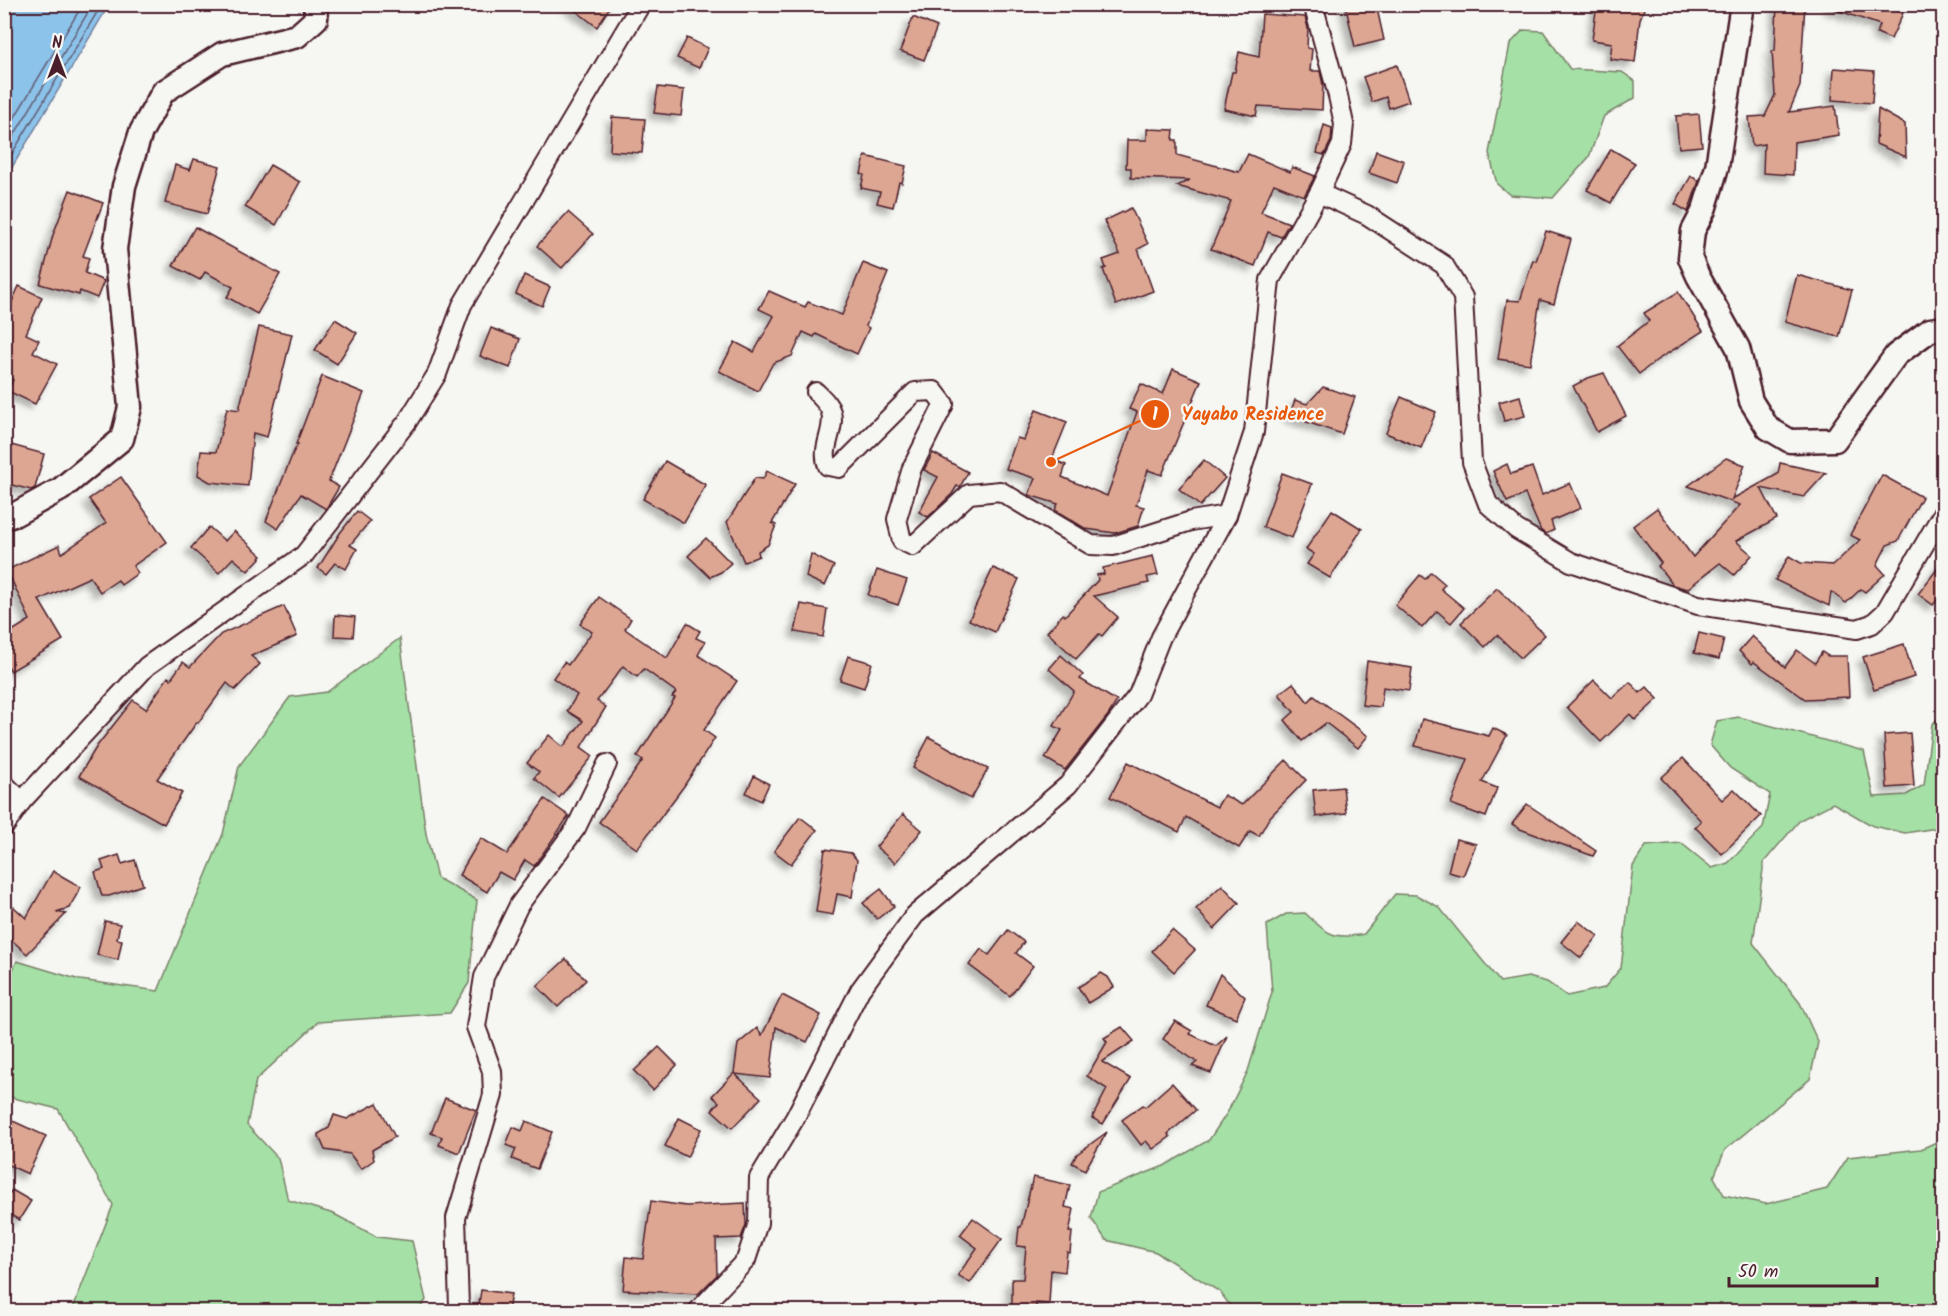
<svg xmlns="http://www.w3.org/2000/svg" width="1948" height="1316" viewBox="0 0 1948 1316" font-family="Kalam,sans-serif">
<defs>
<filter id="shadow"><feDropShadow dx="-5.5" dy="5.5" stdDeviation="3" flood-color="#0004"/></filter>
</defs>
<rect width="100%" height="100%" fill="#f6f6f2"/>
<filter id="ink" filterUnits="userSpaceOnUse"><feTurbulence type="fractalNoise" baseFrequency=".0167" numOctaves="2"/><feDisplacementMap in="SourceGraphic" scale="12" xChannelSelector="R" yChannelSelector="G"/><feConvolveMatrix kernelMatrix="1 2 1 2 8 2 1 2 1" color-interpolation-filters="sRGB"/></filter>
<g filter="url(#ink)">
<g fill="#a5e0a6" stroke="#788068" stroke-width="1.5">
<polygon points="1523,30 1543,31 1570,69 1622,72 1635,81 1635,98 1604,116 1589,157 1553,198 1510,195 1497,184 1489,153 1510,44"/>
<polygon points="400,638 426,834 437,878 477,900 469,983 450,1013 318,1022 256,1080 247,1125 278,1158 288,1200 334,1214 377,1237 412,1241 426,1300 417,1312 72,1311 113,1205 58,1109 5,1096 5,987 17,961 80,980 158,991 223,834 239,766 290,697 327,692"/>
<path d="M1943 715V827L1905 833 1873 826 1833 803 1800 820 1764 862 1753 943 1800 1003 1818 1042 1810 1079 1725 1150 1714 1177 1724 1195 1766 1204 1827 1189 1848 1157 1921 1149 1943 1139V1311H1234L1220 1292 1156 1252 1106 1240 1091 1218 1098 1192 1164 1166 1209 1140 1227 1113 1248 1071 1272 992 1267 925 1286 914 1305 913C1328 934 1332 940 1364 934L1395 894 1416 895 1439 907 1500 982 1528 977 1547 982 1567 996 1604 988 1621 968 1633 866 1646 846 1681 843 1712 868 1728 863 1763 828 1770 794 1730 768 1710 745 1717 721 1739 717 1864 751 1874 797 1906 795 1924 785 1932 724Z"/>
</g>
<polygon fill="#8cc3eb" stroke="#72819e" stroke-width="1.5" points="5,4 109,5 5,179 4,5"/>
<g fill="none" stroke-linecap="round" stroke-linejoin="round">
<g stroke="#646178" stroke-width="1.5">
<polyline points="4,135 83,4"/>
<polyline points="4,152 93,4"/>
<polyline points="4,167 102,4"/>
</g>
</g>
<g fill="#dda693" stroke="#4a1f2b" stroke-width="1.5" filter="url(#shadow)">
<polygon points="567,4 612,4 597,27"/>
<polygon points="1345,4 1376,4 1384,40 1355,47"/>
<polygon points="1597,4 1646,4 1640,19 1635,62 1610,59 1612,43 1592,40"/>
<polygon points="1777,4 1805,4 1800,86 1789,112 1835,106 1839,135 1794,142 1793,175 1763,173 1764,144 1752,146 1749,117 1765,116 1775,95 1772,51 1775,51"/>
<polygon points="1828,4 1883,4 1903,13 1891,39 1877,33 1880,25 1828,7"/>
<polygon points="1262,14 1305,17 1308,28 1307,48 1312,49 1310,71 1320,71 1323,85 1322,110 1258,106 1256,116 1224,109 1232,72 1235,72 1239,52 1259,57"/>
<polygon points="913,17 937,27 924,60 900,51"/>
<polygon points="687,38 708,48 699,68 677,58"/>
<polygon points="1397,65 1409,101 1389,108 1386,97 1372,102 1363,77"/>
<polygon points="1834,68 1874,71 1872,103 1832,100"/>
<polygon points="658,87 684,90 681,116 654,113"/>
<polygon points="1878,109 1905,124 1906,157 1876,144"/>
<polygon points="1699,114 1702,146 1679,148 1676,116"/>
<polygon points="612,117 645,119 642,153 610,151"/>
<polygon points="1324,125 1332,128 1331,141 1324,155 1317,153"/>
<polygon points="1147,129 1174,130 1173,140 1177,140 1177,155 1239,172 1248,154 1290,172 1292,167 1315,176 1304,196 1274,184 1261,212 1289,223 1281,237 1268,232 1255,266 1211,249 1231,201 1177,186 1190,180 1131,178 1131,168 1126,168 1127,140 1147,140"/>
<polygon points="1611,149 1635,163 1611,203 1587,190"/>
<polygon points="1376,151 1404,161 1397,183 1369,173"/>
<polygon points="865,156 906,166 902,183 899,182 893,207 877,203 880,192 861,188 864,175 861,174"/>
<polygon points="194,159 220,166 207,214 165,203 175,165 190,170"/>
<polygon points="270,165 300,182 276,225 245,207"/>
<polygon points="1691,176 1699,181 1688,212 1675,204"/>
<polygon points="70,190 103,203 83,256 89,258 85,273 104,281 97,298 80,291 79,295 40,284 53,235"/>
<polygon points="1131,208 1148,244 1138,249 1153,291 1116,305 1103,269 1106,268 1103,260 1120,254 1104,221"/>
<polygon points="568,212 593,234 562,268 537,246"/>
<polygon points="195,227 280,274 257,314 227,297 233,287 205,272 200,280 173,266"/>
<polygon points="1546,231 1571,239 1554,304 1540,300 1530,364 1498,359 1507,300 1520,301 1533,260 1536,261"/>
<polygon points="863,263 888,273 866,326 869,328 857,354 816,334 814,337 803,332 792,356 773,363 758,391 719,371 735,342 754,352 774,316 759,309 769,291 805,307 808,302 842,315"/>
<polygon points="524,275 550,287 542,306 516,294"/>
<polygon points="1797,275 1852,290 1839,337 1785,322"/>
<polygon points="19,286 42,297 26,334 39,340 33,352 57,364 35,404 8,391 13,380 4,376 4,320"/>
<polygon points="1678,292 1703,331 1657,360 1639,374 1617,346 1649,321 1644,313"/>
<polygon points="335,319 357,333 337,364 315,350"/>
<polygon points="259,327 292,334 267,437 253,433 248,486 210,482 198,475 201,451 216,452 227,408 239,410"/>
<polygon points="491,328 520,339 510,368 480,356"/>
<polygon points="1173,369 1201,381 1162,475 1148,470 1136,505 1144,507 1138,526 1115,533 1086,529 1055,510 1058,504 1029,495 1035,478 1006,469 1017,438 1024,440 1036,410 1067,422 1052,459 1066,465 1062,477 1107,496 1137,412 1129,409 1141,384 1163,394"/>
<polygon points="1604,373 1626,416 1597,432 1573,386 1588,378"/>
<polygon points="322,376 364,393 329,481 339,487 326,509 301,494 278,529 266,521 293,453 298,444 296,444"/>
<polygon points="1323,387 1355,397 1342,434 1289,416 1295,400 1307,404"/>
<polygon points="1520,396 1525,416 1504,421 1499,402"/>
<polygon points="1401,397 1436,412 1421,448 1386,433"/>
<polygon points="4,443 44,454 35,488 31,490 4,483"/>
<polygon points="933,453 968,472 960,487 957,486 952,494 928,517 919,512 938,477 924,470"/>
<polygon points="1726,458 1745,465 1732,499 1778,474 1780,463 1826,473 1804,497 1761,488 1777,519 1736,541 1752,555 1734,575 1720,563 1687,589 1673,585 1658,566 1661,563 1633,526 1657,508 1693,557 1740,505 1688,486"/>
<polygon points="1204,460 1225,478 1200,506 1179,489"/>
<polygon points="665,461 706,485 684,523 643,499"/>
<polygon points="1507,464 1511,474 1532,467 1542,495 1570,483 1581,508 1551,521 1554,530 1546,534 1541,531 1525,494 1507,502 1493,471"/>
<polygon points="767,471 795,484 772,523 776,525 768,545 758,551 759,556 744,562 727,522 755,478 763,479"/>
<polygon points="1282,473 1312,484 1292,538 1263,527"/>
<polygon points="1882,475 1922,497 1898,541 1887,545 1877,565 1885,574 1865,592 1861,589 1846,603 1831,592 1829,606 1775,580 1789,556 1801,563 1833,565 1860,540 1850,535"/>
<polygon points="121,477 167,542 133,566 138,573 121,585 118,580 100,592 90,577 39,600 63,640 11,671 4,660 4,636 30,620 7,570 59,545 62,553 106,523 89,499"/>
<polygon points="1332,510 1362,529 1330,578 1307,564 1314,554 1306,549"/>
<polygon points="357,511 370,521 350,545 357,549 346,569 335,563 326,574 318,568 340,533"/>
<polygon points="209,527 225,541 234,531 262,556 248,571 233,558 219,573 191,548"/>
<polygon points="706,538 731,563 721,572 710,577 688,556"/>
<polygon points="811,554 834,566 825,586 806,577"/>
<polygon points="1153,556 1158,575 1147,577 1149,583 1094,596 1118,617 1102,636 1099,634 1076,659 1047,632 1063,614 1065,616 1098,580 1097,575 1104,574 1103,568"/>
<polygon points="1944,560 1944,592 1933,605 1918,594"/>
<polygon points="993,568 1019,579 995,632 969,620"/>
<polygon points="877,570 907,580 898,605 868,595"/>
<polygon points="1431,572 1445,584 1441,589 1464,608 1451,623 1437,611 1422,628 1395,605 1420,575 1425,579"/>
<polygon points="1497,588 1545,635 1521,658 1497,635 1485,647 1461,623"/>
<polygon points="599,597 631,619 625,629 667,658 687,623 700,631 696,638 705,642 698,655 737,681 704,730 715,738 684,786 637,849 599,822 643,760 637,757 675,698 672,697 676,692 644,669 637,677 623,666 597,701 606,707 581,747 593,756 559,798 534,778 539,772 527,763 549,735 563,747 583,721 567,711 577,695 553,678 564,662 568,665 592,632 580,624"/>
<polygon points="801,604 827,609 823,637 795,632"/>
<polygon points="284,606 297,636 251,656 260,664 235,690 227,683 198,723 197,722 157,779 182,793 164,824 79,776 97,746 133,700 146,709 168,677 171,679 183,662 190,667 221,634"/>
<polygon points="335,615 355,617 353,637 334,636"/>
<polygon points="1699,633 1724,639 1719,659 1694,653"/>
<polygon points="1752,636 1785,667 1797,650 1815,663 1822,652 1828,656 1847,656 1849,697 1805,699 1754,662 1752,664 1739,651"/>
<polygon points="1904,644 1914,677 1874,690 1863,657"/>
<polygon points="1061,655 1083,675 1080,679 1117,701 1109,714 1065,770 1045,758 1062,730 1054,726 1074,691 1049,669"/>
<polygon points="848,656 872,663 864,688 840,680"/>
<polygon points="1367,661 1412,668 1409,691 1383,687 1381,707 1362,705"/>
<polygon points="1594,680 1612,698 1630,682 1640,693 1647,687 1658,699 1635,720 1630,714 1601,742 1567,707"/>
<polygon points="1293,683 1308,702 1314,696 1368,736 1358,748 1326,723 1302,741 1285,720 1294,712 1279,694"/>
<polygon points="1422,719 1489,736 1493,728 1507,735 1482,782 1497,788 1486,817 1451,804 1468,759 1415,746"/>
<polygon points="1910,733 1914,786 1887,788 1884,735"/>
<polygon points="929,737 988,769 971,799 913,768"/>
<polygon points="1683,758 1722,800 1734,789 1761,816 1722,854 1695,827 1701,821 1661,778"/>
<polygon points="1286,760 1306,780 1269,818 1259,836 1250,831 1239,848 1186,817 1179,832 1110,797 1128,762 1217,807 1224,795 1242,805"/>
<polygon points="754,776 769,784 761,801 746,793"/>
<polygon points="1343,787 1346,813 1316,817 1313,790"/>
<polygon points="545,799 569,816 534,866 525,860 513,880 499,872 487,892 459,875 481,838 507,854"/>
<polygon points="1527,804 1596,851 1593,856 1520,829 1512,824"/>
<polygon points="903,814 922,830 895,863 876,847"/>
<polygon points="800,817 817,830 791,864 774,851"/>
<polygon points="1456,839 1476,844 1463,876 1448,872"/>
<polygon points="825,849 851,853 857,860 852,897 837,894 833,915 816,912"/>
<polygon points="119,855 122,864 135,860 143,885 109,896 102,896 95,872 104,869 101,861"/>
<polygon points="53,871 81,887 69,908 56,912 66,914 27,954 4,933 4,916 14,907 26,918"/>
<polygon points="1222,885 1239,903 1214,929 1196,909"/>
<polygon points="881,889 894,906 877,919 863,903"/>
<polygon points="105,921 120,924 117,939 122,940 118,960 97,955"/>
<polygon points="1578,921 1598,936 1581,958 1561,942"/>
<polygon points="1008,930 1024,942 1016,953 1033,966 1010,996 969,965 981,949 989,955"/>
<polygon points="1172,930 1195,950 1174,972 1152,951"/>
<polygon points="566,959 586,980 558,1007 537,986"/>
<polygon points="1101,973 1108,977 1114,987 1088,1003 1078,987"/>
<polygon points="1220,974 1245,997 1236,1018 1206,1005"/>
<polygon points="782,995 821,1015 807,1042 776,1027 770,1078 735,1074 761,1098 732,1128 712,1110 719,1102 712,1096 734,1073 738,1044 757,1028 762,1035"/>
<polygon points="1175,1021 1192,1031 1190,1034 1216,1046 1227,1036 1211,1073 1192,1066 1197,1062 1163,1039"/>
<polygon points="1122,1027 1134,1041 1102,1062 1131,1079 1103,1124 1092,1118 1107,1089 1087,1076 1107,1042 1104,1038"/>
<polygon points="659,1047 677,1065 653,1090 634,1071"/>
<polygon points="1172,1083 1196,1110 1168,1134 1170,1137 1153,1149 1146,1141 1141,1145 1122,1120 1143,1105 1145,1107"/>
<polygon points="445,1098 476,1110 459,1153 439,1145 442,1137 431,1133"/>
<polygon points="377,1103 395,1137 372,1150 374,1160 361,1169 350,1154 325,1150 318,1134 329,1128 334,1115 347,1119"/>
<polygon points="4,1117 46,1136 28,1174 4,1163 4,1149 9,1139 4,1136"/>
<polygon points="679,1118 701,1129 687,1157 665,1146"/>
<polygon points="526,1121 552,1132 537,1169 512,1159 516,1149 506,1145 513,1127 522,1131"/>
<polygon points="1107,1132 1085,1170 1072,1163 1077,1154"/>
<polygon points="1033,1177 1070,1185 1065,1207 1074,1209 1069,1232 1072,1232 1070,1253 1067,1252 1065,1272 1051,1270 1049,1304 1036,1303 1036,1307 1012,1307 1012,1279 1023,1279 1026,1247 1017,1246 1019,1227 1021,1227"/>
<polygon points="12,1190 31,1201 19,1220 4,1211 4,1201"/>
<polygon points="651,1201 686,1206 745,1203 746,1225 741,1238 716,1239 717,1275 698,1294 623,1290 626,1257 643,1259"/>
<polygon points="973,1218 1002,1239 970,1283 958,1275 977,1248 960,1235"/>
<polygon points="481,1290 511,1294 508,1311 478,1311"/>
</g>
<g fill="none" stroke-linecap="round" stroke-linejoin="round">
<g stroke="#4a1f2b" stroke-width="22">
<g id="minor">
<polyline points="1319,193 1367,215 1444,265 1463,297 1472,462 1488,504 1516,529 1571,562 1698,605 1857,629 1872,624 1885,612 1944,511"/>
<path d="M816 392C822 398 829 404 831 412 836 430 820 448 828 466L839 468 915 392 934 391 944 404 912 468 897 519 902 541 913 546 969 494 1000 491 1091 545 1113 546 1191 521 1227 515"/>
<polyline points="4,784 22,801"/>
<polyline points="4,827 22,801 147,666 304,555 407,422 437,374 462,305 641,4"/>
<polyline points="457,1312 459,1306 456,1218 493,1095 492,1071 476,1027 484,977 519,905 576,828 607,764"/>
<polyline points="697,1312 746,1260 758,1223 759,1178 795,1118 860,990 915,915 1068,785 1138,695 1161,637 1227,515 1254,432 1270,280 1319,193 1342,144 1344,124 1338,96 1313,4"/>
</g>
</g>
<g stroke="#4a1f2b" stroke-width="27">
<g id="tertiary">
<polyline points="1742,4 1717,167 1704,210 1693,231 1690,258 1698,276 1738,348 1751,401 1768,428 1790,441 1835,440 1896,355 1930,330 1944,328"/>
<polyline points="4,518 14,515 61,489 122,439 130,407 115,249 124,186 141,132 163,92 222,54 297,36 316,19 315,4"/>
</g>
</g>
<use href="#minor" stroke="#f6f6f2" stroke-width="18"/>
<use href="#tertiary" stroke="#f6f6f2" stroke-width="22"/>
</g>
</g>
<path fill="none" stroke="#e8590c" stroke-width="2" d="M1051 462L1155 414"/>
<g fill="#e8590c" stroke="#f6f6f2" stroke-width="2">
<circle cx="1051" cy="462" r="6"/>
<circle cx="1155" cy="414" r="15"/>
</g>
<g font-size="18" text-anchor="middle" font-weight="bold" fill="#fff">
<text x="1155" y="420">1</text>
</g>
<g font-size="18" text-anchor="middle" font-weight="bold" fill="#e8590c" stroke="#f6f6f2" stroke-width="5" stroke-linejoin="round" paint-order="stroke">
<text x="1253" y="420">Yayabo Residence</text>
</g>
<rect width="1948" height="1316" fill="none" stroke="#f6f6f2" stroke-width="24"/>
<rect x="12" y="12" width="1924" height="1292" fill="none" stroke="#4a1f2b" stroke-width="2" filter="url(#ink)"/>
<g transform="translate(57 57)" stroke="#f6f6f2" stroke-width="4.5" paint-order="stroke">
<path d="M0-4.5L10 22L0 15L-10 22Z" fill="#4a1f2b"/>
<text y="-9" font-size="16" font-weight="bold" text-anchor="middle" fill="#4a1f2b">N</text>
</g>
<path d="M1729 1277v9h148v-9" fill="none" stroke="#4a1f2b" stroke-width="3"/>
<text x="1738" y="1277" font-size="18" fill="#4a1f2b" stroke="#f6f6f2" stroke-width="4.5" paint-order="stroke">50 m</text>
</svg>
